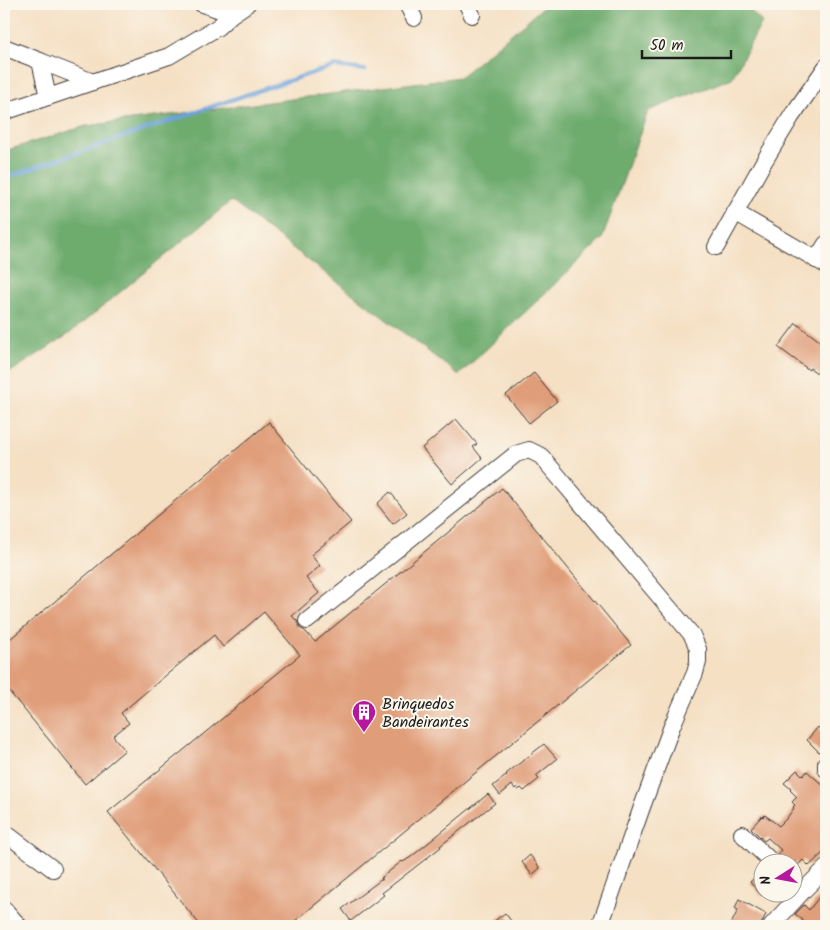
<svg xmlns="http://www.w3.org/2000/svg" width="830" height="930" viewBox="0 0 830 930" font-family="Kalam,sans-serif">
<rect width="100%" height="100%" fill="#fbf7ec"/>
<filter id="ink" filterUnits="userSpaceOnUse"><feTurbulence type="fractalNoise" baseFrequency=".02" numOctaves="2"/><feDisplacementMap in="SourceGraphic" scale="10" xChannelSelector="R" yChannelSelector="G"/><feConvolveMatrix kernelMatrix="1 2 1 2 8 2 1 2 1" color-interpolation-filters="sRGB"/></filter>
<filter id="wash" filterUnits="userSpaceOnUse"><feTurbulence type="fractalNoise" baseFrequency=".0096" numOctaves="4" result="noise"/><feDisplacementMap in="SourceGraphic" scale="20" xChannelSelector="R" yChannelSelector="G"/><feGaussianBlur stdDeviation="1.12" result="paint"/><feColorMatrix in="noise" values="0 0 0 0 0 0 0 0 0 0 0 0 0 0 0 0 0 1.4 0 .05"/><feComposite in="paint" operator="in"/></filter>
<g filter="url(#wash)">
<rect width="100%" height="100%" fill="#f5e0c4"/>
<polygon fill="#6eac6e" stroke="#456445" points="547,4 744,4 762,22 732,78 648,111 602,239 459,375 231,201 69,334 4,376 4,151 86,126 460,77"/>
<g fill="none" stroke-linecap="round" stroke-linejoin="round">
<polyline stroke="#6da2da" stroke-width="4" points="4,178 257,91 334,66 365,70"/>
</g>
<g id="blocks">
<g fill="#e09d79">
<polygon points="796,323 826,346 826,380 810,368 809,370 778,347"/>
<polygon points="534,373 557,401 529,423 506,395"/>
<polygon points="456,419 477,444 473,447 482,458 452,484 422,448"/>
<polygon points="269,422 351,522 311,555 320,566 306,578 319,593 292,616 297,621 300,628 305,631 315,642 502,488 631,645 289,926 201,926 108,812 300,655 264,612 223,647 214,635 121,713 129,723 113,736 125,750 85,784 4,685 4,644"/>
<polygon points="390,492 407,513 393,524 377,504"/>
<polygon points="818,727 826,735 826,754 822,755 807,740"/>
<polygon points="544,744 557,759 536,776 539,779 524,791 521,788 518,790 517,787 515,789 512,785 500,795 493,786 507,775 506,774"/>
<polygon points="797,770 803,776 807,771 826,788 826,850 809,866 803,860 798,865 796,862 783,862 778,854 781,850 768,838 764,841 751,828 762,816 763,817 765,815 779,826 787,818 794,808 793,807 795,805 792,802 797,797 790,790 791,789 784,783"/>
<polygon points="488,794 495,803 440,846 441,847 382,893 384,895 351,921 342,909 382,879 381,878 402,861 403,862 411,857"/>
<polygon points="530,855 540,868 532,875 522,862"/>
<polygon points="762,871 762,896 750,882"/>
<polygon points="826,888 826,926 798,926 803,920 795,914 804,905 809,910"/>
<polygon points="739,899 766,914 760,926 730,926 738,910 735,908"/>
<polygon points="505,913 515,926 488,926"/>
</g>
</g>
</g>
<g filter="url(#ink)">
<use href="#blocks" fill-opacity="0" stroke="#3d3935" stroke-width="1"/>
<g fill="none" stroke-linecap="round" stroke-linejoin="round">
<g stroke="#3d3935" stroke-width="18">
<g id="minor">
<polyline points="202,4 232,14"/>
<polyline points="407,4 414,18"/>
<polyline points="467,4 472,15"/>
<polyline points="4,47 40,61 48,97"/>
<polyline points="40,61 93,82"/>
<polyline points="4,112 169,56 218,27 232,14 247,4"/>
<polyline points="735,212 826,265"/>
<polyline points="716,247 763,163 791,117 826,67"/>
<polyline points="816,260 826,244"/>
<polyline points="307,621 516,454 529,450 541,456 692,635 698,649 698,662 695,673 672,726 642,807 600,926"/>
<polyline points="826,764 826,769"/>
<polyline points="4,832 53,869"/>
<polyline points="742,834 772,862"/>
<polyline points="4,909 19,926"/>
<polyline points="771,926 803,891 826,868"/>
</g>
</g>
<use href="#minor" stroke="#fff" stroke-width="16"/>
</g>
</g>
<defs>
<g id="building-pin" transform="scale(1.25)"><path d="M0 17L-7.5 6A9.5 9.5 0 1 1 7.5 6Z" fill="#b5179e" stroke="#fbf7ec"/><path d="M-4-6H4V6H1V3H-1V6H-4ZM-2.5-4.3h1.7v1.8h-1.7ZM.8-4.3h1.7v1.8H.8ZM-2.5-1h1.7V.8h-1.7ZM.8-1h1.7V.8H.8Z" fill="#fff"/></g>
</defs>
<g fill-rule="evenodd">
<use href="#building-pin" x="364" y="712"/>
</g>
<g text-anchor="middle" stroke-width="4" stroke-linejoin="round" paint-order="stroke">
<g font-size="16" fill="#1c1c1c" stroke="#fbf7ec" text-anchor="start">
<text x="382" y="709">Brinquedos<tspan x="382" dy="18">Bandeirantes</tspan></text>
</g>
</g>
<rect width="830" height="930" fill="none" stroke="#fbf7ec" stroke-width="20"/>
<g transform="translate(778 878) rotate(259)"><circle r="24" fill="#fbf7ec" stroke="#a29f99"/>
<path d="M0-4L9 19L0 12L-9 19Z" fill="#b5179e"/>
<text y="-8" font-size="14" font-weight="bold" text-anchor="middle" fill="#1c1c1c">N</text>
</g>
<path d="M642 50v8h89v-8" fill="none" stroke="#1c1c1c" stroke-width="2.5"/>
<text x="650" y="50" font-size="15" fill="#1c1c1c" stroke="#fbf7ec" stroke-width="4" paint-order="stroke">50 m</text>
</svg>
